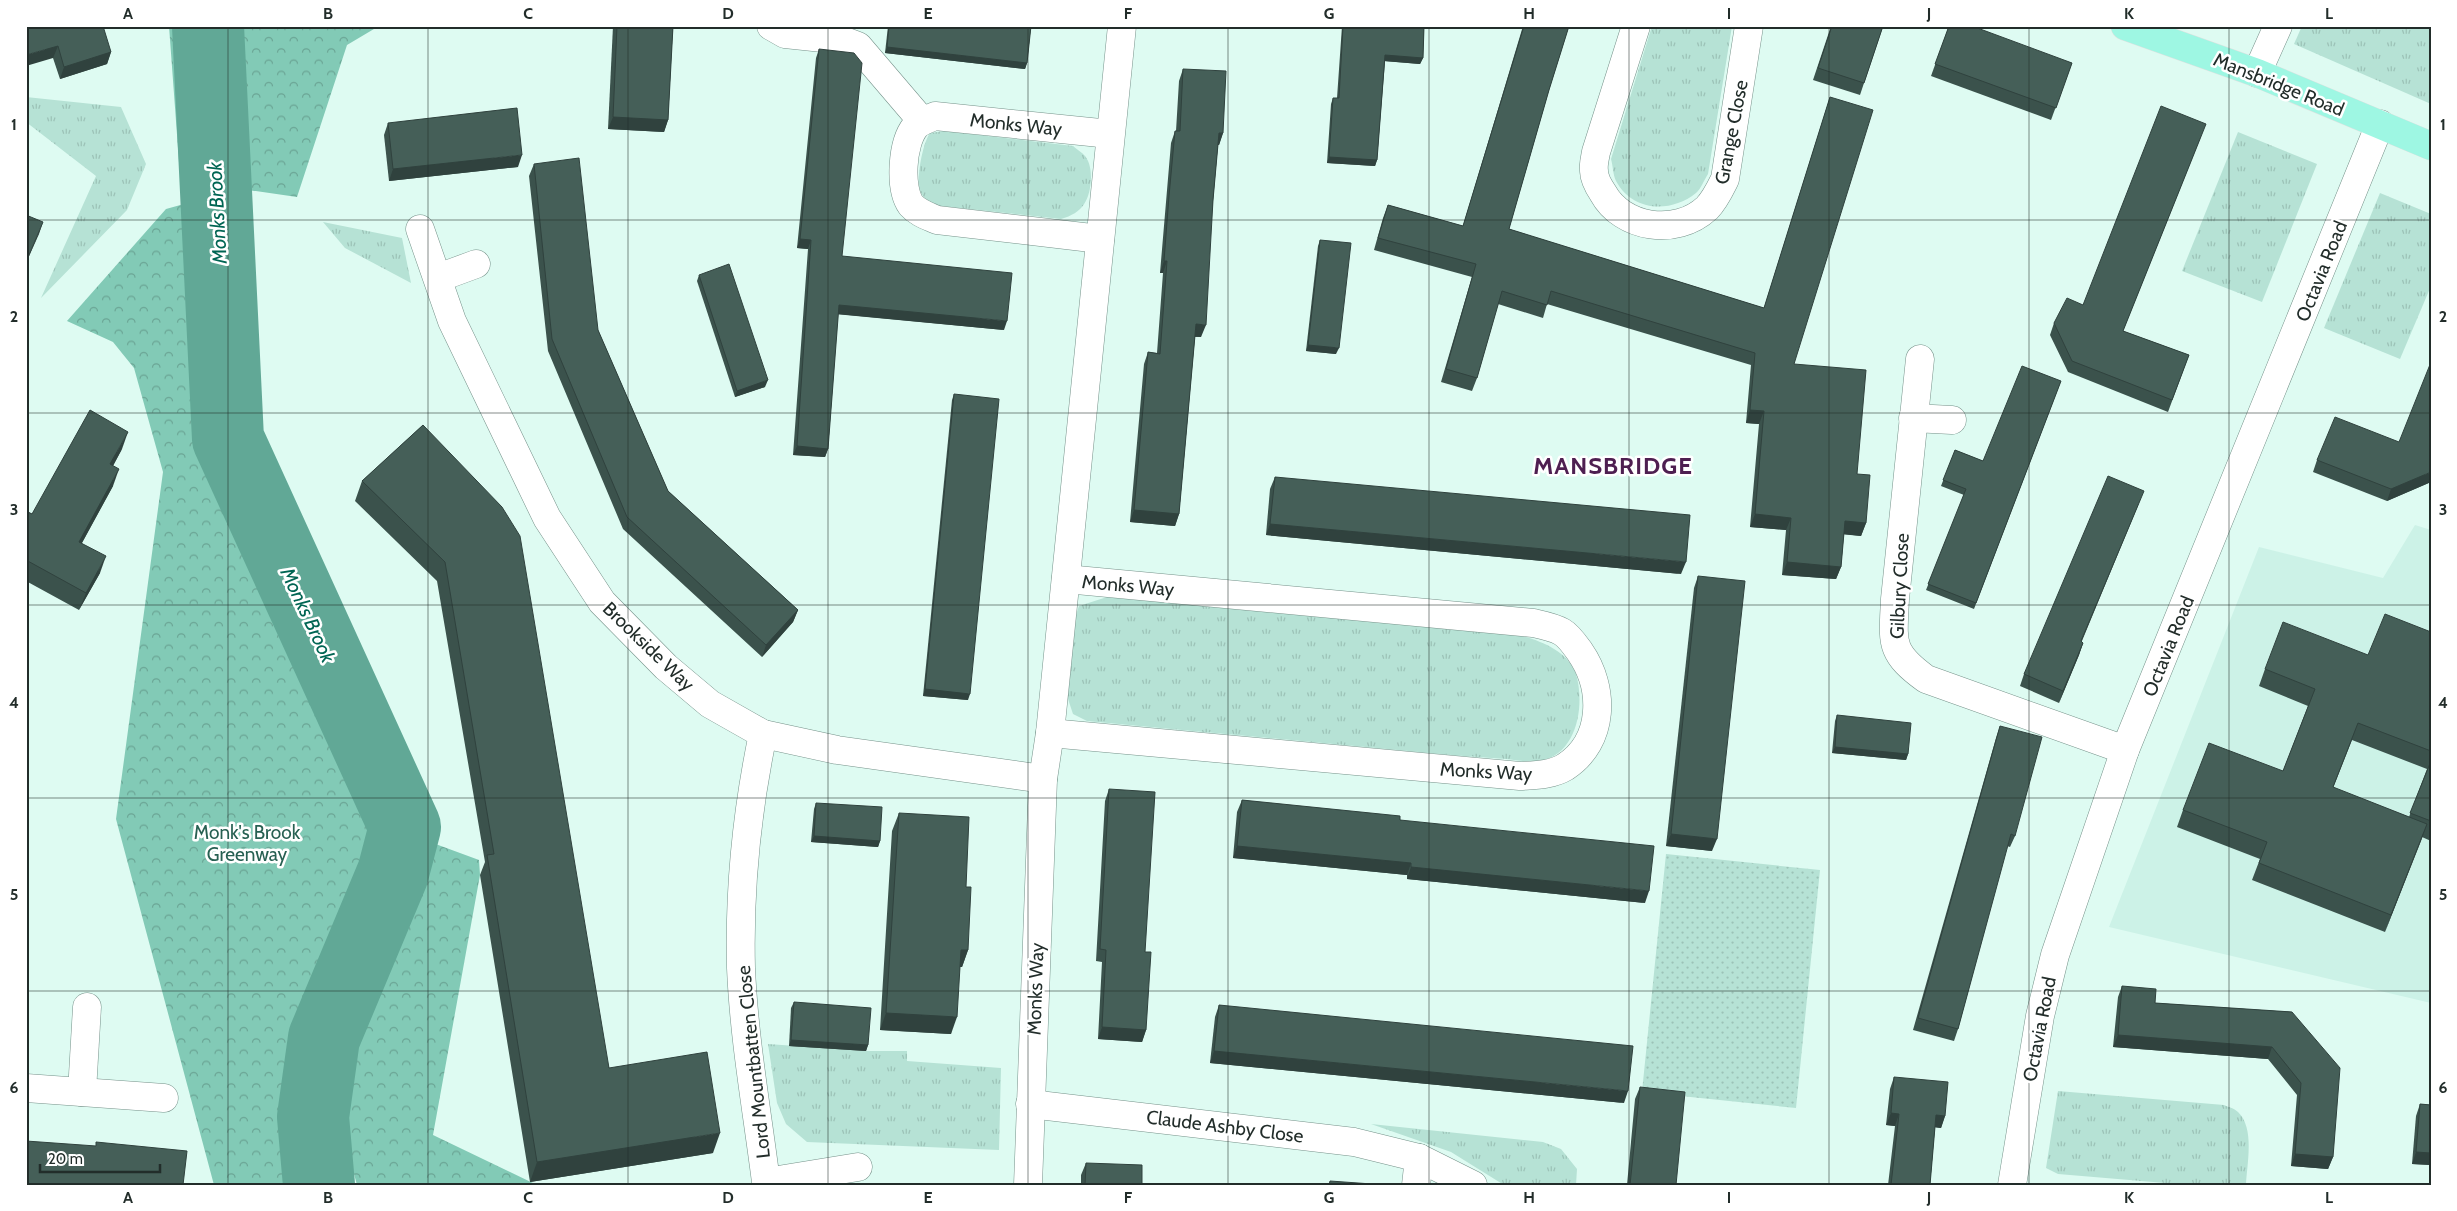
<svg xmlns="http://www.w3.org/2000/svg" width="2457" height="1211" viewBox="0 0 2457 1211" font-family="Cabin,sans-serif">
<defs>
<pattern id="grass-tufts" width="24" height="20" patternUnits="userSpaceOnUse" patternTransform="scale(1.25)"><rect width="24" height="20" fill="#b6e2d5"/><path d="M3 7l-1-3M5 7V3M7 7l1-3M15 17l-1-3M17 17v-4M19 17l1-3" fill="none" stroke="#9cc2b7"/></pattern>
<pattern id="forest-crowns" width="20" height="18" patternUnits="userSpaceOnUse" patternTransform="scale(1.25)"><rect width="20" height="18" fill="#82cab6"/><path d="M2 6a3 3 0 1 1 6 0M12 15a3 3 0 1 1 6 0" fill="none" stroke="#6aa494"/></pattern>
<pattern id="garden-dots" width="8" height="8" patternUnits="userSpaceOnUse" patternTransform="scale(1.25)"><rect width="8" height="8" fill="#b6e2d5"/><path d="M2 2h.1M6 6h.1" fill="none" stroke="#9cc2b7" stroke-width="1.8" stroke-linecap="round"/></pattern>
</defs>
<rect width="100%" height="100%" fill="#defbf2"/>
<polygon fill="#ccf2e7" points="2415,525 2431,530 2431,1003 2109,927 2259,547 2383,578"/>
<g fill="url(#grass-tufts)">
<path d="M1652 26H1732L1708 174C1704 180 1701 189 1696 193 1670 214 1632 211 1616 181 1613 175 1613 166 1611 159Z"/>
<polygon points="2302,26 2431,26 2431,104 2294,44"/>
<polygon points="26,97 121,107 146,164 127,210 41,298 96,176 26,122"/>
<path d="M944 131 1073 146C1076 149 1082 152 1085 156 1090 162 1091 171 1091 178 1090 200 1083 213 1061 219L932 205C927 200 922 197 920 190 916 178 923 142 930 133Z"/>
<polygon points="2238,132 2317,164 2262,302 2182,271"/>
<polygon points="2380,193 2431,214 2431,286 2400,359 2324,328"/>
<polygon points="323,222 402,238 411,283 345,248"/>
<path d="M1107 597 1523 636C1543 642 1568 652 1576 674 1585 704 1578 754 1540 761 1530 763 1516 760 1506 759 1473 757 1440 754 1408 751 1301 741 1194 731 1087 721L1073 714 1067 696 1074 620 1079 606Z"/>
<polygon points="768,1044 866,1051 907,1051 907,1061 1001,1068 999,1150 807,1142 786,1124 777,1103"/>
<path d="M2058 1091 2224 1105C2228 1107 2234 1108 2238 1112 2255 1128 2247 1164 2246 1185H2189L2058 1174 2046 1168Z"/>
<polygon points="1371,1124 1543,1142 1561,1149 1577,1169 1576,1185 1504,1185 1451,1152"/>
</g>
<g fill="url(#forest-crowns)">
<polygon points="169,26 379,26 347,45 297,197 185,181 179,162"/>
<polygon points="184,204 187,270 199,339 203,438 375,834 374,862 351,910 327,980 311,1037 300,1101 303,1150 308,1185 214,1185 116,819 163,472 134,368 113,342 67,321 166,209"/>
<polygon points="422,839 479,860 480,875 433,1135 537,1185 357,1185 347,1148 340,1105 343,1068 364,991"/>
</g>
<polygon fill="url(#garden-dots)" points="1666,854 1820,870 1796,1108 1642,1092"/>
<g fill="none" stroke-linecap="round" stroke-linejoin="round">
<polyline stroke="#61a896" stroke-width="12" points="186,131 213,128"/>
<polyline stroke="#61a896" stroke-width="72" points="208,26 228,439 405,827 393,873 324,1038 313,1117 319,1185"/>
<g stroke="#76928a" stroke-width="29">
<g id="minor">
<polyline points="771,26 785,34 842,40 858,46 922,121"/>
<path d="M1636 26 1596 152C1595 158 1593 165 1594 171 1594 178 1599 187 1603 193 1622 228 1676 237 1707 208 1715 200 1720 189 1725 179L1749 26"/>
<polyline points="2257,73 2278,26"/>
<polyline points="420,229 452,321 547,518 602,602 666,667 710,704 763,734 837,750 1043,779"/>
<path d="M1100 239 937 220C928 216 918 213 911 205 899 188 902 143 915 127 920 121 928 119 935 116L1110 134"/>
<polyline points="438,278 476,264"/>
<path d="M1920 359 1895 599C1893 643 1889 652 1926 679L2125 750"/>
<polyline points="1913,418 1952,420"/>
<path d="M1050 733 1520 776C1535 775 1552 775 1565 767 1605 741 1605 688 1580 652 1575 645 1569 636 1562 632 1553 627 1542 625 1533 623L1066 579"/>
<path d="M763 734C747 810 739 890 741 968 744 1039 757 1111 766 1182L858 1167"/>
<polyline points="26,1088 164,1098"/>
<polyline points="82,1092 87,1007"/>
<polyline points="1030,1104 1354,1142 1419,1158 1473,1185"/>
<polyline points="1028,1185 1043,779 1050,733 1122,26"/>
<polyline points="1416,1185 1419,1158"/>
<polyline points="2012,1185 2040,1016 2055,955 2125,750 2380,124"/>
</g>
</g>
<g stroke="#e0e2e1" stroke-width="29">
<polyline id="primary" points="2125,26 2257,73 2431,146"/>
</g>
<use href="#minor" stroke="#fff" stroke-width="28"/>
<use href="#primary" stroke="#9ef7e3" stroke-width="28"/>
</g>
<g fill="#3b524c" fill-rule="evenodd">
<polygon points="26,26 111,52 107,64 60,79 53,58"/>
<polygon points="613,26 673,26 668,120 664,132 608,129"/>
<polygon points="888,26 1031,26 1027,63 1025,69 885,53"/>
<polygon points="1342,26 1424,26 1423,58 1420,64 1385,61 1377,160 1375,166 1327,163 1331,104 1333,98 1337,98"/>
<polygon points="1523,26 1569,26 1549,90 1509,229 1764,308 1830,97 1794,364 1857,474 1866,523 1861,536 1844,534 1841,567 1836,579 1782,575 1786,530 1750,527 1759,424 1746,423 1751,365 1547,304 1543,318 1498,304 1477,378 1472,391 1441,382 1472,277 1374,250 1383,218 1388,205 1463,226"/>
<polygon points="1831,26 1883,26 1860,95 1813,80"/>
<polygon points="1949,26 2072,63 2051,120 1931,76"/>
<polygon points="819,49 842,256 1004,330 838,314 828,449 825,457 793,455 808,249 797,248 816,58"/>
<polygon points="1183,69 1223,133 1219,145 1218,145 1201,337 1195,337 1179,514 1175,526 1130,522 1144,364 1148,352 1157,353 1163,273 1160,273 1171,143 1175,131 1176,131 1179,81"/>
<polygon points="388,123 518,167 389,181 384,135"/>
<polygon points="2201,136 2123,331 2189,355 2168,412 2068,372 2050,335 2054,323 2083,305"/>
<polygon points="534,164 598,330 668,491 798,610 793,622 762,657 623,529 548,351 529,176"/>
<polygon points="1320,240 1336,354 1306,351 1318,246"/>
<polygon points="699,275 765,387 735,397 697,281"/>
<polygon points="2061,381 1974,609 1926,590 1964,495 1941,486 1955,450 1983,461"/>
<polygon points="954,394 968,700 923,696 952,400"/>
<polygon points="423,425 609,1068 713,1153 530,1182 480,875 485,862 437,581 355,501 362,481"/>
<polygon points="2399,442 2431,482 2387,501 2313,472 2317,460"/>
<polygon points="122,449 113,466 113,486 82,543 100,573 79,610 26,581 26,511 32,514"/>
<polygon points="1275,477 1681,574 1266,535 1270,489"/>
<polygon points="2139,503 2081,641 2083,643 2079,655 2059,703 2020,686 2024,674"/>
<polygon points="1698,576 1712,851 1666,846 1694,588"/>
<path d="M2431 632V841L2422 837 2385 932 2252 880 2260 859 2177 827 2183 810 2283 771 2308 706 2259 686 2265 669 2368 655ZM2352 740 2427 769 2409 817 2333 788Z"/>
<polygon points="1837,715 1908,754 1906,760 1832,753 1835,721"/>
<polygon points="2000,726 2015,836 2010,847 2007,846 1958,1029 1954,1041 1913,1030 1996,738"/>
<polygon points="1109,789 1145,952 1146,1030 1142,1042 1098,1039 1102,962 1096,961 1105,801"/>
<polygon points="1242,800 1400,820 1645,903 1407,879 1407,875 1233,858 1237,812"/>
<polygon points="816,803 880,841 878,847 811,842 814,809"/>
<polygon points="899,813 966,887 968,950 962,967 960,967 951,1034 880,1030 892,831"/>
<polygon points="2122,986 2155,1003 2292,1012 2333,1157 2328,1169 2291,1166 2297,1095 2268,1059 2113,1047 2118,997"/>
<polygon points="794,1002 868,1045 866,1051 789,1046 791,1008"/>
<polygon points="1219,1005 1624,1103 1210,1063 1215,1017"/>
<polygon points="1894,1077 1945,1116 1941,1128 1935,1127 1930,1185 1888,1185 1895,1126 1886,1125 1890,1089"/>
<polygon points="1640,1087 1676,1185 1627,1185 1635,1099"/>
<polygon points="2420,1104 2431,1105 2431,1165 2412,1164 2416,1116"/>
<polygon points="1086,1163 1142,1185 1081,1185 1081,1175"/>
</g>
<g fill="#30423e">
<polygon points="58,46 53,58 26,66 26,55"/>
<polygon points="887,47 1027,63 1025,69 885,53"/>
<polygon points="111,52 107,64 60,79 64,67"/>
<polygon points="1385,55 1423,58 1420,64 1383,61"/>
<polygon points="613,117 668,120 664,132 608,129"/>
<polygon points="1219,133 1223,133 1219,145 1215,145"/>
<polygon points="522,155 518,167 389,181 393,169"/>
<polygon points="1329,157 1377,160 1375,166 1327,163"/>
<polygon points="43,222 39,234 26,263 26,262"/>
<polygon points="800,239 811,240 808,249 797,248"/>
<polygon points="1164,261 1167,261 1163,273 1160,273"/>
<polygon points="839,305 1007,321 1004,330 835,314"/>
<polygon points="1196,324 1206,325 1201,337 1192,336"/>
<polygon points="1308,345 1339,348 1336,354 1306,351"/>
<polygon points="768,380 765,387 735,397 737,391"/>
<polygon points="1750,410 1764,411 1759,424 1746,423"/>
<polygon points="128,432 122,449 104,482 110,464"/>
<polygon points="797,446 828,449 825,457 793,455"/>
<polygon points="119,469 113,486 73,559 79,542"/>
<polygon points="2431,472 2431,482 2387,501 2391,489"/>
<polygon points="2144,491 2139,503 2077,653 2081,641"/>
<polygon points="1134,510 1179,514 1175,526 1130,522"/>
<polygon points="1755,514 1791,518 1786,530 1750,527"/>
<polygon points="1845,521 1866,523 1861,536 1840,534"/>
<polygon points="1270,524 1686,562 1681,574 1266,535"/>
<polygon points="106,556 100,573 79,610 86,593"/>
<polygon points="1787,562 1841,567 1836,579 1782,575"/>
<polygon points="798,610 793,622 762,657 766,645"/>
<polygon points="2083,643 2079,655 2059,703 2063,691"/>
<polygon points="925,689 970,694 968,700 923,696"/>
<polygon points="1835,747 1908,754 1906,760 1832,753"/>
<polygon points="2427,824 2421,841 2385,932 2391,915"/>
<polygon points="1671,834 1717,839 1712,851 1666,846"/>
<polygon points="814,836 880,841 878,847 811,842"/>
<polygon points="1237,846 1411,863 1407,875 1233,858"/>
<polygon points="1411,867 1649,891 1645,903 1407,879"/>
<polygon points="961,950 968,950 962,967 954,967"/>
<polygon points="886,1013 957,1017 951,1034 880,1030"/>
<polygon points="1102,1027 1146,1030 1142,1042 1098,1039"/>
<polygon points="2118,1035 2272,1047 2268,1059 2113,1047"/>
<polygon points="791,1040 868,1045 866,1051 789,1046"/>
<polygon points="1214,1051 1628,1091 1624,1103 1210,1063"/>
<polygon points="1891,1113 1899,1114 1895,1126 1886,1125"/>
<polygon points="1936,1115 1945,1116 1941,1128 1932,1127"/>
<polygon points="720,1133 713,1153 530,1182 537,1162"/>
<polygon points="2416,1152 2431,1153 2431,1165 2412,1164"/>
<polygon points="2295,1154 2333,1157 2328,1169 2291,1166"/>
</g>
<g fill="#455f58" stroke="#30423e">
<polygon points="26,26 103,26 111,52 64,67 58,46 26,55"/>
<polygon points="617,26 673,26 668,120 613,117"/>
<polygon points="889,26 1031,26 1027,63 887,47"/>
<polygon points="1343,26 1424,26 1423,58 1385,55 1377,160 1329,157 1333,98 1339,98"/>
<polygon points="1524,26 1569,26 1549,90 1509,229 1764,308 1830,97 1873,110 1794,364 1866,370 1857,474 1870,475 1866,523 1845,521 1841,567 1787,562 1791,518 1755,514 1764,411 1750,410 1755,353 1551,291 1547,305 1502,291 1477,378 1446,369 1476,264 1378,238 1388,205 1463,226"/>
<polygon points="1832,26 1883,26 1864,83 1818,68"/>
<polygon points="1949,26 1972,26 2072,63 2056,108 1935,64"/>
<polygon points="819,49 854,53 862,63 842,256 1012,273 1007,321 839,305 828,449 797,446 811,240 800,239"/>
<polygon points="1183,69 1226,71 1223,133 1219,133 1213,200 1206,325 1196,324 1179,514 1134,510 1148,352 1160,354 1167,261 1164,261 1169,196 1175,131 1180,131"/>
<polygon points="2161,106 2206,124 2123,331 2189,355 2172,400 2072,361 2054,323 2067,298 2083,305"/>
<polygon points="517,108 522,155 393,169 388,123"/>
<polygon points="579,158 598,330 668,491 798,610 766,645 627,517 552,339 534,164"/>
<polygon points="26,215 43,222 26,262"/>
<polygon points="1320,240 1351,243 1339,348 1308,345"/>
<polygon points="729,264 768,380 737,391 699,275"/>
<polygon points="2431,362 2431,472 2391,489 2317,460 2335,417 2399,442"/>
<polygon points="2022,366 2061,381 1976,603 1928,584 1966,489 1943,480 1955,450 1983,461"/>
<polygon points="954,394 999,399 970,694 925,689"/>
<polygon points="90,410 128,432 110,464 119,469 79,542 106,556 86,593 26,560 26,511 32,514"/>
<polygon points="423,425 502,507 520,536 609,1068 707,1052 720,1133 537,1162 487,855 494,854 445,562 362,481"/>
<polygon points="2108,476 2144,491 2081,641 2083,643 2063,691 2024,674"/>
<polygon points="1275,477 1690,515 1686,562 1270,524"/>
<polygon points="1698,576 1745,581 1717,839 1671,834"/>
<polygon points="2385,614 2431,632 2431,751 2358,723 2333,787 2427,824 2391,915 2259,863 2267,842 2183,810 2209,743 2283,771 2315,689 2265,669 2283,622 2368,655"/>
<polygon points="1837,715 1911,723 1908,754 1835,747"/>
<polygon points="2000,726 2042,737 2015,836 2011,834 1958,1029 1918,1018"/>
<polygon points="2431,761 2431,821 2410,813"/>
<polygon points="1109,789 1155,792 1145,952 1151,952 1146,1030 1102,1027 1106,950 1100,949"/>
<polygon points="1242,800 1400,816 1400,820 1654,846 1649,891 1411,867 1411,863 1237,846"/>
<polygon points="816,803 882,807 880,841 814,836"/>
<polygon points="899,813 969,817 966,887 971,887 968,950 961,950 957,1017 886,1013"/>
<polygon points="2122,986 2156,989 2155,1003 2292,1012 2340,1068 2333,1157 2295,1154 2301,1083 2272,1047 2118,1035"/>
<polygon points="794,1002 871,1008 868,1045 791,1040"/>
<polygon points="1219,1005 1633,1046 1628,1091 1214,1051"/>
<polygon points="1894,1077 1948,1082 1945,1116 1936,1115 1930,1185 1891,1185 1899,1114 1891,1113"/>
<polygon points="1640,1087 1685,1092 1676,1185 1630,1185"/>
<polygon points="2420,1104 2431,1105 2431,1153 2416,1152"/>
<polygon points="26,1141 96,1146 96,1142 187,1151 183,1185 26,1185"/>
<polygon points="1086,1163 1142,1165 1142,1185 1085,1185"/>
<polygon points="1330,1181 1372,1184 1372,1185 1329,1185"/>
</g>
<path fill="none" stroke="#222d2a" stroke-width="1" stroke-opacity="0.55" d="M228 26V1185M428 26V1185M628 26V1185M828 26V1185M1028 26V1185M1228 26V1185M1429 26V1185M1629 26V1185M1829 26V1185M2029 26V1185M2229 26V1185M26 220H2431M26 413H2431M26 605H2431M26 798H2431M26 991H2431"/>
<g text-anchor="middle" stroke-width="5" stroke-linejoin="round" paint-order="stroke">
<g font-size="19" fill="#222d2a" stroke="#fff">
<text transform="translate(2279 84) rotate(22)" y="7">Mansbridge Road</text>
<text transform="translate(1016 124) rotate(6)" y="7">Monks Way</text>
<text transform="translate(1731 132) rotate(-79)" y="7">Grange Close</text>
<text transform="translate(2321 271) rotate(-68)" y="7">Octavia Road</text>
<text transform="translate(1128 585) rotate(5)" y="7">Monks Way</text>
<text transform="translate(1899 586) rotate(-87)" y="7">Gilbury Close</text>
<text transform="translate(649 646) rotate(44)" y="7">Brookside Way</text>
<text transform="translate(2168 646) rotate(-68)" y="7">Octavia Road</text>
<text transform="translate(1486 771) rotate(3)" y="7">Monks Way</text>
<text transform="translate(1035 989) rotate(-88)" y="7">Monks Way</text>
<text transform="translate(2039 1029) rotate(-79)" y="7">Octavia Road</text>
<text transform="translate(753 1062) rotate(-96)" y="7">Lord Mountbatten Close</text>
<text transform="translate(1225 1126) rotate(7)" y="7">Claude Ashby Close</text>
</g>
<g font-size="19" fill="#276052" stroke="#fff">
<text x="247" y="839">Monk's Brook<tspan x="247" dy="22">Greenway</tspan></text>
</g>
<g font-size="20" font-style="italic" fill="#006553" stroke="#fff">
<text transform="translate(217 213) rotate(-93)" y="7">Monks Brook</text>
<text transform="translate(308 615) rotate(65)" y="7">Monks Brook</text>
</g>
<g font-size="24" font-weight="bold" letter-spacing="1" fill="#4e1f51" stroke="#fff">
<text x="1613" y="474">MANSBRIDGE</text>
</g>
</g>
<rect width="2457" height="1211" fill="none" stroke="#ffffff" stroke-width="55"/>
<path d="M40 1164v8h120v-8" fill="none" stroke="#222d2a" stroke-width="2.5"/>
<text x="48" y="1164" font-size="15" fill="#222d2a" stroke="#ffffff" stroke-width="4" paint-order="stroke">20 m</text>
<rect x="28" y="28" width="2402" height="1156" fill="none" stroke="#222d2a" stroke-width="2"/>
<g font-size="16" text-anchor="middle" font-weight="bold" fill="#222d2a">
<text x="128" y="19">A</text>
<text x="328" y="19">B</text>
<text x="528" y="19">C</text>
<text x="728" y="19">D</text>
<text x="928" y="19">E</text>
<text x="1128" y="19">F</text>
<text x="1329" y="19">G</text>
<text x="1529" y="19">H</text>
<text x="1729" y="19">I</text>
<text x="1929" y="19">J</text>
<text x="2129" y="19">K</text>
<text x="2329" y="19">L</text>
<text x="14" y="130">1</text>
<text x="2443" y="130">1</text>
<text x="14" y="322">2</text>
<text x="2443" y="322">2</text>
<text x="14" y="515">3</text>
<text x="2443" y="515">3</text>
<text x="14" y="708">4</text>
<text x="2443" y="708">4</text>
<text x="14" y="900">5</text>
<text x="2443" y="900">5</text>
<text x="14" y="1093">6</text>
<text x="2443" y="1093">6</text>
<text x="128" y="1203">A</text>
<text x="328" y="1203">B</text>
<text x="528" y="1203">C</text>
<text x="728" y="1203">D</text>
<text x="928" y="1203">E</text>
<text x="1128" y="1203">F</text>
<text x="1329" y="1203">G</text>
<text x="1529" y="1203">H</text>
<text x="1729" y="1203">I</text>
<text x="1929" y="1203">J</text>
<text x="2129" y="1203">K</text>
<text x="2329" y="1203">L</text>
</g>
</svg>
